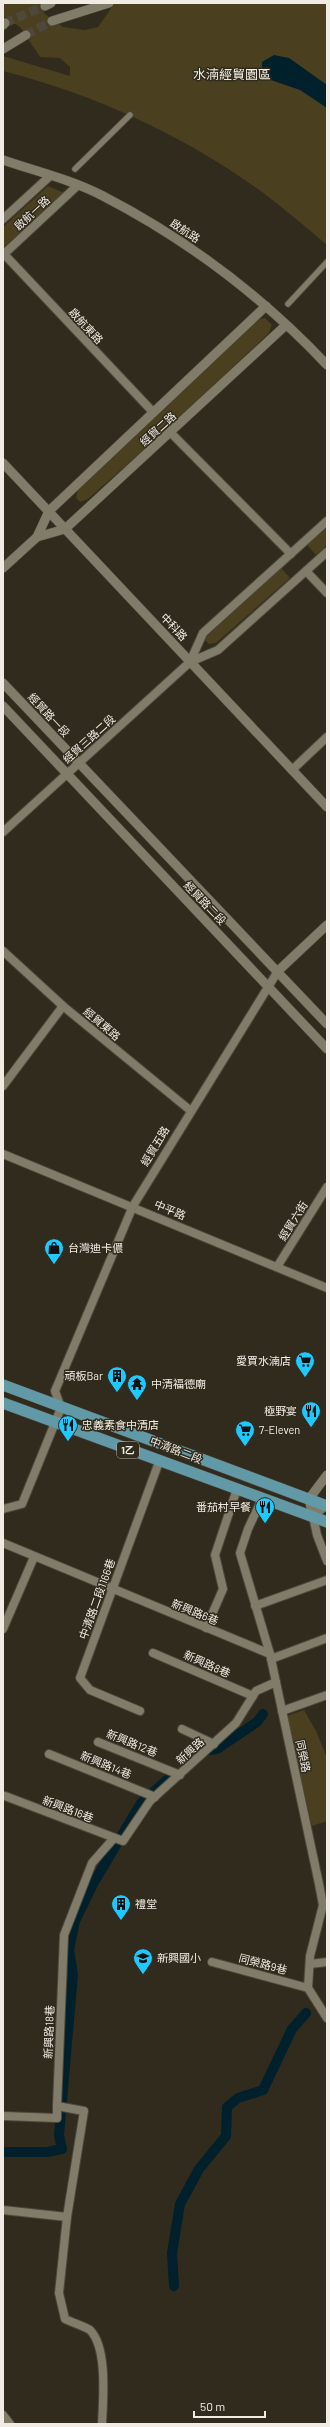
<svg xmlns="http://www.w3.org/2000/svg" width="330" height="2427" viewBox="0 0 330 2427" font-family="Barlow,'Noto Sans TC',sans-serif">
<rect width="100%" height="100%" fill="#312b1d"/>
<g fill="#4a3f1f">
<path d="M3 3H39L45 14 63 27 84 30 98 27 112 7 113 3H327V245C307 228 287 211 266 195 187 137 97 95 3 71V56L70 76V67L60 58 40 57 20 27 5 17 3 18Z"/>
<polygon points="48,186 64,193 3,248 3,227"/>
<polygon points="265,318 272,325 269,333 171,426 88,499 80,502 76,498 78,489 257,320"/>
<polygon points="327,525 327,545 316,555 306,544"/>
<polygon points="281,568 290,578 216,643 209,644 205,640 207,636"/>
<polygon points="304,1710 316,1731 327,1758 327,1821 312,1826 287,1716"/>
</g>
<polygon fill="#00202b" points="274,55 289,58 327,85 327,108 300,90 271,80 262,74 262,62"/>
<g fill="none" stroke-linecap="round" stroke-linejoin="round">
<g stroke="#00202b" stroke-width="10">
<polyline points="201,1751 217,1749 257,1722 263,1714"/>
<polyline points="3,2152 47,2152 62,2149 59,2135 73,1974 69,1950 75,1921 93,1884 141,1803 167,1780"/>
<polyline points="174,2286 172,2253 180,2204 199,2169 226,2136 227,2107 238,2098 263,2090 292,2029 306,2013"/>
</g>
<g stroke="#4e483b" stroke-width="9" stroke-dasharray="9 4.5" stroke-linecap="butt">
<polyline points="5,23 45,6"/>
<polyline points="26,35 52,21"/>
</g>
<g stroke="#4d483b" stroke-width="7">
<g id="pedestrian">
<polyline points="75,169 130,115"/>
<polyline points="288,304 327,262"/>
</g>
</g>
<g stroke="#4d483b" stroke-width="10">
<g id="minor">
<polyline points="3,219 50,176"/>
<polyline points="4,254 153,412"/>
<polyline points="3,255 77,186"/>
<polyline points="171,433 291,554"/>
<polyline points="306,571 327,593"/>
<polyline points="190,662 203,633 327,521"/>
<polyline points="292,770 327,737"/>
<polyline points="3,832 190,662 218,650 327,552"/>
<polyline points="3,951 63,1006 191,1111"/>
<polyline points="3,1086 63,1006"/>
<polyline points="3,1154 327,1288"/>
<polyline points="277,1267 327,1187"/>
<polyline points="262,1499 248,1529 240,1553 270,1654 319,1884 323,1905 310,1956 308,1988 327,2018"/>
<polyline points="3,1509 22,1504 61,1408 55,1391 133,1206 278,971"/>
<polyline points="313,1516 317,1535 327,1561"/>
<polyline points="3,1543 270,1654"/>
<polyline points="255,1606 327,1580"/>
<polyline points="206,1628 223,1589 215,1555 237,1489"/>
<polyline points="3,1629 34,1557"/>
<polyline points="153,1653 253,1696"/>
<polyline points="271,1659 327,1638"/>
<polyline points="140,1711 90,1690 80,1678 159,1462"/>
<polyline points="282,1711 327,1695"/>
<polyline points="182,1729 214,1744"/>
<polyline points="98,1742 180,1775"/>
<polyline points="49,1754 155,1797"/>
<polyline points="5,1796 123,1841 150,1801 236,1723 256,1691 276,1682"/>
<polyline points="212,1962 308,1988"/>
<polyline points="310,1964 327,1962"/>
<polyline points="3,2116 57,2118 57,2106"/>
<polyline points="3,2210 67,2217"/>
<polyline points="3,2415 10,2424"/>
<path d="M102 2424C103 2401 108 2348 90 2330 86 2327 71 2322 65 2319L59 2293 67 2217 84 2111 57 2106 64 1935 92 1863 114 1838"/>
</g>
</g>
<g stroke="#4d483b" stroke-width="10">
<g id="tertiary">
<polyline points="45,6 51,3"/>
<polyline points="52,21 109,3"/>
<polyline points="3,25 5,23"/>
<polyline points="3,49 26,35"/>
<path d="M3 160C35 171 73 180 103 196 186 239 263 297 327 365"/>
<polyline points="3,463 327,807"/>
<polyline points="37,537 65,529 286,325"/>
<polyline points="3,568 37,537 49,511 266,306"/>
<polyline points="3,683 327,1024"/>
<polyline points="3,706 327,1049"/>
<polyline points="278,971 327,925"/>
<polyline points="327,1475 309,1499 313,1516 327,1504"/>
</g>
</g>
<g stroke="#4d483b" stroke-width="12">
<g id="primary">
<polyline points="3,1385 327,1506"/>
<polyline points="3,1403 327,1522"/>
</g>
</g>
<use href="#pedestrian" stroke="#817b6a" stroke-width="5.5"/>
<use href="#minor" stroke="#817b6a" stroke-width="8"/>
<use href="#tertiary" stroke="#817b6a" stroke-width="9"/>
<use href="#primary" stroke="#6199a7" stroke-width="11"/>
</g>
<defs>
<g id="shop-pin" transform="scale(1)"><path d="M0 17L-7.5 6A9.5 9.5 0 1 1 7.5 6Z" fill="#1dc9fd" stroke="#312b1d"/><path d="M-5-2.5h2.3a2.7 3.5 0 0 1 5.4 0H5L5.5 6h-11ZM-1.5-2.5h3a1.5 2.3 0 0 0-3 0Z" fill="#111"/></g>
<g id="supermarket-pin" transform="scale(1)"><path d="M0 17L-7.5 6A9.5 9.5 0 1 1 7.5 6Z" fill="#1dc9fd" stroke="#312b1d"/><path d="M-6-5.5h2.5l.6 2H6L4.5 2H-2.5L-4.4-4H-6ZM-1.5 3.2a1.3 1.3 0 1 0 .1 0ZM3 3.2a1.3 1.3 0 1 0 .1 0Z" fill="#111"/></g>
<g id="building-pin" transform="scale(1)"><path d="M0 17L-7.5 6A9.5 9.5 0 1 1 7.5 6Z" fill="#1dc9fd" stroke="#312b1d"/><path d="M-4-6H4V6H1V3H-1V6H-4ZM-2.5-4.3h1.7v1.8h-1.7ZM.8-4.3h1.7v1.8H.8ZM-2.5-1h1.7V.8h-1.7ZM.8-1h1.7V.8H.8Z" fill="#111"/></g>
<g id="temple-pin" transform="scale(1)"><path d="M0 17L-7.5 6A9.5 9.5 0 1 1 7.5 6Z" fill="#1dc9fd" stroke="#312b1d"/><path d="M0-6L5-2H3V0L6.5 2.5H4V6H1.5V3h-3V6H-4V2.5H-6.5L-3 0V-2H-5Z" fill="#111"/></g>
<g id="restaurant-pin" transform="scale(1)"><path d="M0 17L-7.5 6A9.5 9.5 0 1 1 7.5 6Z" fill="#1dc9fd" stroke="#312b1d"/><path d="M-5-6h1v4h1v-4h1v4h1v-4h1v5L-1.5 .5V6h-2V.5L-5-1ZM5-6V6H3V1.5H1.5Q1.5-4 5-6Z" fill="#111"/></g>
<g id="school-pin" transform="scale(1)"><path d="M0 17L-7.5 6A9.5 9.5 0 1 1 7.5 6Z" fill="#1dc9fd" stroke="#312b1d"/><path d="M0-5L7-2L0 1L-7-2ZM-4 1L0 2.5L4 1V4Q0 6-4 4Z" fill="#111"/></g>
</defs>
<g fill-rule="evenodd">
<use href="#shop-pin" x="54" y="1248"/>
<use href="#supermarket-pin" x="305" y="1361"/>
<use href="#building-pin" x="117" y="1376"/>
<use href="#temple-pin" x="137" y="1384"/>
<use href="#restaurant-pin" x="311" y="1411"/>
<use href="#restaurant-pin" x="68" y="1425"/>
<use href="#supermarket-pin" x="245" y="1430"/>
<use href="#restaurant-pin" x="265" y="1507"/>
<use href="#building-pin" x="121" y="1904"/>
<use href="#school-pin" x="143" y="1958"/>
</g>
<g text-anchor="middle" stroke-width="3" stroke-linejoin="round" paint-order="stroke">
<rect fill="#312b1d" stroke="#b7b2a8" stroke-width="1" x="117" y="1442" width="22" height="16" rx="3"/>
<g font-size="10" font-weight="bold" fill="#f0ece3">
<text x="128" y="1454">1乙</text>
</g>
<g font-size="11" fill="#f0ece3" stroke="#312b1d">
<text transform="translate(32 213) rotate(-43)" y="4">啟航一路</text>
<text transform="translate(185 231) rotate(33)" y="4">啟航路</text>
<text transform="translate(86 326) rotate(47)" y="4">啟航東路</text>
<text transform="translate(158 429) rotate(-42)" y="4">經貿二路</text>
<text transform="translate(174 627) rotate(47)" y="4">中科路</text>
<text transform="translate(49 715) rotate(47)" y="4">經貿路一段</text>
<text transform="translate(89 739) rotate(-42)" y="4">經貿三路二段</text>
<text transform="translate(205 903) rotate(46)" y="4">經貿路二段</text>
<text transform="translate(102 1024) rotate(40)" y="4">經貿東路</text>
<text transform="translate(155 1146) rotate(-59)" y="4">經貿五路</text>
<text transform="translate(170 1210) rotate(23)" y="4">中平路</text>
<text transform="translate(293 1221) rotate(-58)" y="4">經貿六街</text>
<text transform="translate(176 1450) rotate(21)" y="4">中清路二段</text>
<text transform="translate(97 1599) rotate(-70)" y="4">中清路二段1166巷</text>
<text transform="translate(195 1612) rotate(22)" y="4">新興路6巷</text>
<text transform="translate(207 1664) rotate(24)" y="4">新興路8巷</text>
<text transform="translate(132 1743) rotate(22)" y="4">新興路12巷</text>
<text transform="translate(190 1751) rotate(-42)" y="4">新興路</text>
<text transform="translate(303 1756) rotate(78)" y="4">同榮路</text>
<text transform="translate(106 1765) rotate(22)" y="4">新興路14巷</text>
<text transform="translate(68 1809) rotate(21)" y="4">新興路16巷</text>
<text transform="translate(263 1964) rotate(15)" y="4">同榮路9巷</text>
<text transform="translate(49 2032) rotate(-88)" y="4">新興路18巷</text>
</g>
<g font-size="11" fill="#f0ece3" stroke="#312b1d" text-anchor="start">
<text x="68" y="1252">台灣迪卡儂</text>
<text x="291" y="1365" text-anchor="end">愛買水湳店</text>
<text x="103" y="1380" text-anchor="end">頑板Bar</text>
<text x="151" y="1388">中清福德廟</text>
<text x="297" y="1415" text-anchor="end">極野宴</text>
<text x="82" y="1429">忠義素食中清店</text>
<text x="259" y="1434">7-Eleven</text>
<text x="251" y="1511" text-anchor="end">番茄村早餐</text>
<text x="135" y="1908">禮堂</text>
<text x="157" y="1962">新興國小</text>
</g>
<g font-size="13" fill="#f0ece3" stroke="#312b1d">
<text x="232" y="79">水湳經貿園區</text>
</g>
</g>
<rect width="330" height="2427" fill="none" stroke="#f0ece3" stroke-width="8"/>
<path d="M194 2411v6h71v-6" fill="none" stroke="#f0ece3" stroke-width="2"/>
<text x="200" y="2411" font-size="12" fill="#f0ece3" stroke="#312b1d" stroke-width="3" paint-order="stroke">50 m</text>
</svg>
